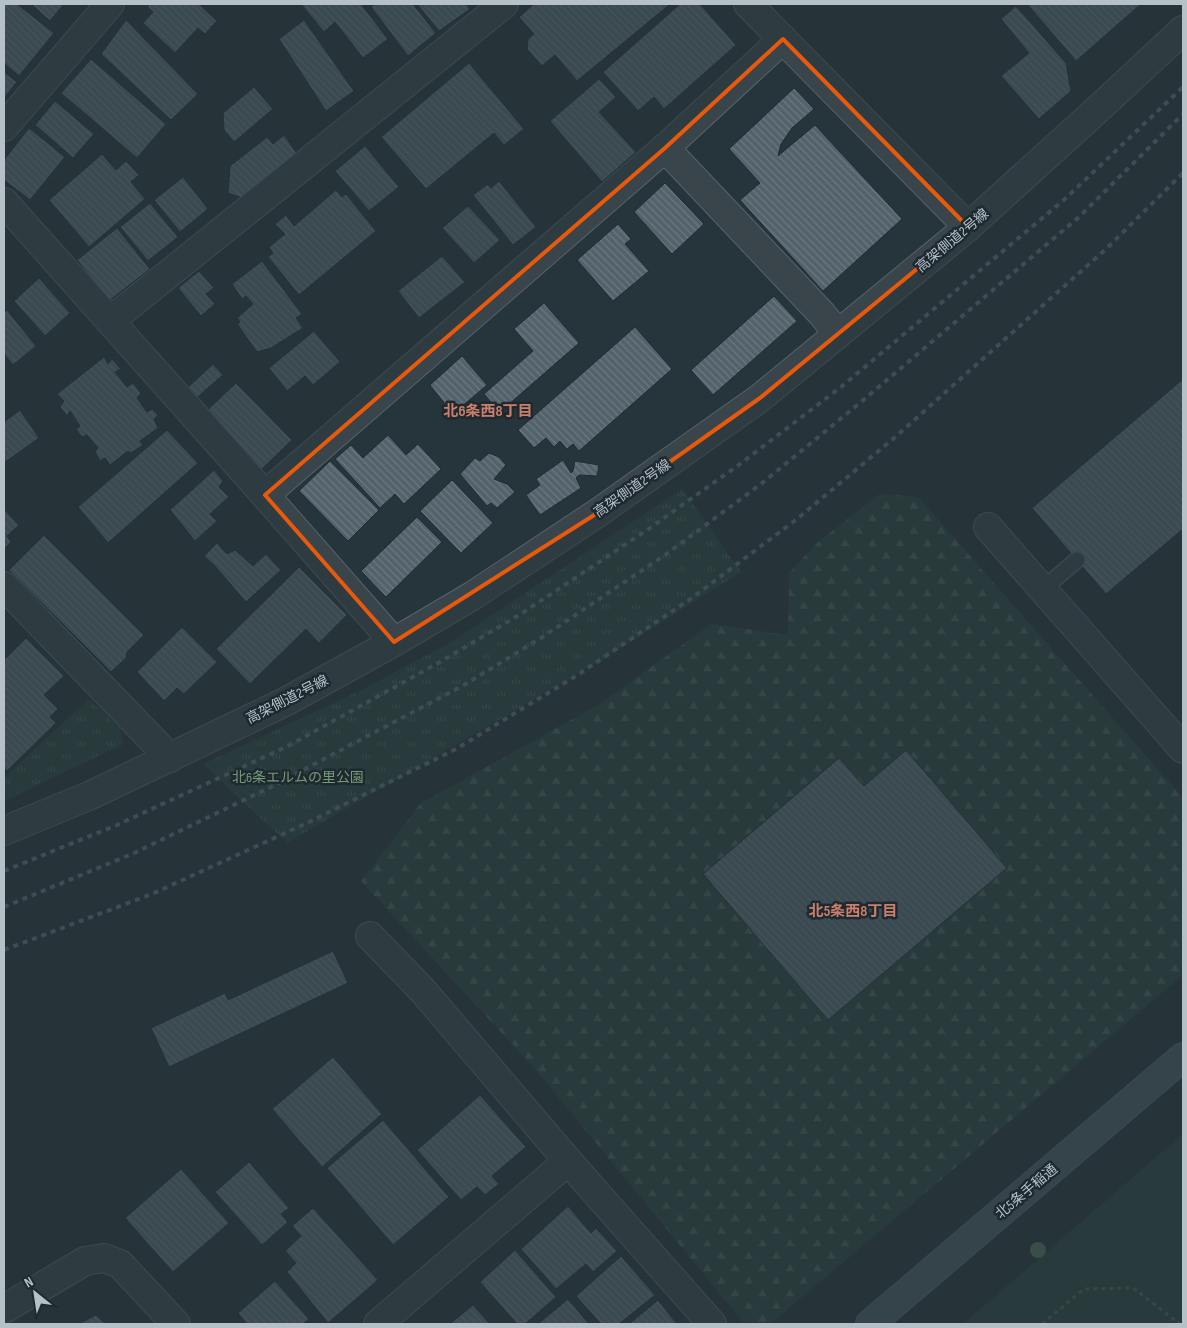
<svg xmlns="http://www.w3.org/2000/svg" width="1187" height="1328" viewBox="0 0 1187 1328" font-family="'Sofia Sans Condensed','Noto Sans JP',sans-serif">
<defs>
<pattern id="forest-firs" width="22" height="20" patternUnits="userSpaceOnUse" patternTransform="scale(1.25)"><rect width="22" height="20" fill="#2c413c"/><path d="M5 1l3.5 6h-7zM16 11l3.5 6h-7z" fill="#485b57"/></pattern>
<pattern id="park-tufts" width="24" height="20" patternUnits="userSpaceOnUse" patternTransform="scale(1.25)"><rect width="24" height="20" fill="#2c413c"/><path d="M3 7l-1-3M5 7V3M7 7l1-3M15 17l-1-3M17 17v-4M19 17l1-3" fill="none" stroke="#485b57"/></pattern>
<pattern id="building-back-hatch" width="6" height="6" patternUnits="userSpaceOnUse" patternTransform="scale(1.25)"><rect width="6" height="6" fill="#54636b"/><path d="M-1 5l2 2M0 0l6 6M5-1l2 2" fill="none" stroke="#6a787f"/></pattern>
</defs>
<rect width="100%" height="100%" fill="#26343b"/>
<polygon fill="url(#forest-firs)" points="880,494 918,497 1183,798 1183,975 770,1324 756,1324 743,1322 536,1070 361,881 420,804 600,704 711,624 788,635 789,573 818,542"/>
<g fill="url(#park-tufts)">
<polygon points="682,489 741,572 603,659 287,843 203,764 364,689 451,642"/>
<polygon points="89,699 119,728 124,744 4,801 4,778"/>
</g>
<polygon fill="#2c413c" points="1183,1134 1183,1324 963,1324"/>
<g fill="url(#building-back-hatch)" stroke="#202c32">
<polygon points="6,4 17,4 54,33 19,76 4,63 4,6"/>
<polygon points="31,4 64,4 50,21"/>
<polygon points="150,4 199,4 217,21 205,34 198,28 175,53 143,23 153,12 147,6"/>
<polygon points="301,4 361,4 388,39 363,58 335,22 324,32"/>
<polygon points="375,4 413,4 436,33 408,56 371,7"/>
<polygon points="417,4 466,4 470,9 439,31"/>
<polygon points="534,4 667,4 669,5 577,81 555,55 542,66 527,49 528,39 534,34 519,17"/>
<polygon points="680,4 700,4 736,45 664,109 654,97 638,111 603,72"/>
<polygon points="1027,4 1141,4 1076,61"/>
<polygon points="1016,6 1066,63 1071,91 1039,119 1001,76 1029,53 1001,19"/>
<polygon points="126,20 198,94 171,120 101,54"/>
<polygon points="304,20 354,91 326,111 279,39"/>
<polygon points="91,59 166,124 137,158 61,93"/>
<polygon points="469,63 524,129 504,145 494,133 426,189 381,137"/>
<polygon points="4,72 17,82 4,98"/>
<polygon points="599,79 616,97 599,112 636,152 602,182 550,121"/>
<polygon points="254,87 273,109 234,142 224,130 223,113"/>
<polygon points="794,88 814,109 792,128 781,144 778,156 815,125 902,219 823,291 740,200 760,183 729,149"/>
<polygon points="55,101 94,134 73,158 35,125"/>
<polygon points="29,128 65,157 30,200 4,180 4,160"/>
<polygon points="284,135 298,155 242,198 228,193 230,166 267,137 273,144"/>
<polygon points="365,146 399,187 369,211 335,171"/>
<polygon points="102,154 116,170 126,161 139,175 131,182 145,199 89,247 49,200"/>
<polygon points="183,177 208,209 180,232 154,200"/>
<polygon points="499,181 536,227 513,245 473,195 488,184 491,188"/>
<polygon points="665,183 704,224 672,254 634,212"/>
<polygon points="336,190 342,197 346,194 376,231 299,295 268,257 273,253 269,247 285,234 275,224 286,215 294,226"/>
<polygon points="150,203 178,237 148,261 120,227"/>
<polygon points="468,206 500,240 474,263 442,228"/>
<polygon points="618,224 631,239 625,244 649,271 613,301 577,260"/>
<polygon points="117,228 150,269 109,301 77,260"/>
<polygon points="442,256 465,282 419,318 398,291"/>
<polygon points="262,261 302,314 296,318 303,328 271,348 257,352 237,324 240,322 237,318 253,304 246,296 242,299 232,284"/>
<polygon points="199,271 214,288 206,294 215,304 201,316 178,288"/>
<polygon points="39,278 70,313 45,336 14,301"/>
<polygon points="774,296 797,321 713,395 691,370"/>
<polygon points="544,303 579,343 500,412 484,394 533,351 514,329"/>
<polygon points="7,310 36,346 13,365 4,354 4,313"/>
<polygon points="635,327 672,369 579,451 573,444 567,449 560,441 554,447 546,438 534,448 518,430"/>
<polygon points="314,331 340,362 313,385 305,376 287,391 269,368"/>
<polygon points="462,356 487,385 453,414 430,385"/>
<polygon points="104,357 108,364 112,359 121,369 115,372 127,387 133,383 141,393 137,398 147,412 152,409 158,415 154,419 158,428 140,441 143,445 131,453 128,451 110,465 105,458 100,461 95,452 98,448 87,435 82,437 76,429 80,426 70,411 67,416 60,407 64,401 57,394"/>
<polygon points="213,364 223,375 194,400 185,390"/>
<polygon points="1183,379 1183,529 1106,594 1032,508"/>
<polygon points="236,383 292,440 261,470 205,412"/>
<polygon points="20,410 39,438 4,463 4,422"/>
<polygon points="167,430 198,463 108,543 78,507"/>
<polygon points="388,435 406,455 418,444 441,469 404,504 395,494 380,508 335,459 351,445 363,458"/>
<polygon points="489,453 499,457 506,465 494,479 507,484 515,492 497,508 491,503 487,506 460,474 475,458 480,461"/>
<polygon points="563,460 571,473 573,471 575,461 599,465 597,476 579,475 576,478 581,488 540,515 526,495 540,485 536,479"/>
<polygon points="330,461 379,510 348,541 299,491"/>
<polygon points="214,470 223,481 219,487 229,497 210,514 217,521 195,541 170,510"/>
<polygon points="452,480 493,523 461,553 420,511"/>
<polygon points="4,509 19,525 7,536 11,542 4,549"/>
<polygon points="417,517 442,542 386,597 361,571"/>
<polygon points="44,535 144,635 127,652 126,658 111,672 9,570"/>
<polygon points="217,543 227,554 235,550 253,566 266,554 281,570 246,602 215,566 204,556"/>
<polygon points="299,567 347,615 319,643 306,629 250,684 216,649"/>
<polygon points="182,627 217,662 184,694 177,688 164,701 137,672"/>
<polygon points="26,638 64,676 44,695 58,709 50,717 56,723 7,771 4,768 4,660"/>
<polygon points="906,750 1007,868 828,1020 703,874 839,758 864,786"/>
<polygon points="333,951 348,983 169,1067 151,1028 225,993 228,1000"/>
<polygon points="333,1057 382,1114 322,1167 272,1109"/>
<polygon points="480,1095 526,1147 492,1176 499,1184 485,1195 477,1187 461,1200 417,1150"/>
<polygon points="383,1120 449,1197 393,1245 327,1168"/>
<polygon points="249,1162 289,1208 281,1214 288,1222 262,1245 215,1192"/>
<polygon points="181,1169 229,1223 173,1272 125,1218"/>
<polygon points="568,1206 591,1233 596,1228 617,1251 593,1272 586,1264 556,1289 521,1249"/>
<polygon points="313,1208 378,1280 328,1323 287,1272 296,1263 285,1251 301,1236 292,1226"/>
<polygon points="515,1250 556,1297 525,1324 517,1324 480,1282"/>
<polygon points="621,1256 655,1295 619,1324 601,1324 576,1296"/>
<polygon points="275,1281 309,1319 303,1324 247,1324 238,1313"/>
<polygon points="568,1299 589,1324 538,1324"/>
<polygon points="658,1300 677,1324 629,1324"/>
<polygon points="473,1305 490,1324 450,1324"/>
<polygon points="96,1315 106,1324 79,1324"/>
</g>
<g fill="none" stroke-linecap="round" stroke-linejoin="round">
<g stroke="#576369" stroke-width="18">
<polyline id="lane" points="1043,589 1077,560"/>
</g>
<g stroke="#576369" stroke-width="30">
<g id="street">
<polyline points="748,4 968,227"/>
<polyline points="4,127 110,4"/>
<polyline points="665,148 822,314 838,334"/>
<polyline points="4,202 265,495 394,642"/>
<polyline points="110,321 504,4"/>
<polyline points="265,495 665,148 783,39"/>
<polyline points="988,527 1183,749"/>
<polyline points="4,586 170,758"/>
<polyline points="4,831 91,795 285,702 394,642 472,596 599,512 760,398 968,227 1098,109 1183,30"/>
<polyline points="370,936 424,992 568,1161 712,1324"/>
<polyline points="4,1309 85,1261 104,1258 120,1264 176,1324"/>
<polyline points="378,1324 568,1161"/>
</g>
</g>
<g stroke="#576369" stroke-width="30">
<polyline id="secondary" points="870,1324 1183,1057"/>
</g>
<polyline stroke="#495d5a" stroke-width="3" stroke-dasharray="4 4" stroke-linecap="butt" points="1042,1324 1084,1289 1133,1288 1180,1324"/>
<use href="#lane" stroke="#39454b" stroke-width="15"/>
<use href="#street" stroke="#39454b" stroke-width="28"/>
<use href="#secondary" stroke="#48555e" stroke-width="28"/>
<g stroke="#5c6a72" stroke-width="4" stroke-dasharray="5 5" stroke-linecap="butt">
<polyline points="4,871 117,825 288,746 440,662 524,612 647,530 740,464 841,387 1065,199 1183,87"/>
<polyline points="4,907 132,854 275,785 464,685 541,638 665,555 761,484 861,402 1079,217 1183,114"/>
<polyline points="4,950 152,894 307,823 456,749 576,676 692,598 797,519 893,439 1106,249 1183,173"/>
</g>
</g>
<circle fill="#526c5b" cx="1038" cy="1250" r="8"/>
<path d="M0 0H1187V1328H0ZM783 39 968 227 760 398 599 512 394 642 265 495 665 148Z" fill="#26343b" fill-opacity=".55" fill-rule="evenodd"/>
<path fill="none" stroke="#e8590c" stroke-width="4" stroke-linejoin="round" d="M783 39 968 227 760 398 599 512 394 642 265 495 665 148Z"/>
<g text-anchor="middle" stroke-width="5" stroke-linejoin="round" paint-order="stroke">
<g font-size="14" fill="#b5c0c7" stroke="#1e2a30">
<text transform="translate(952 240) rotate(-40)" y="5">高架側道2号線</text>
<text transform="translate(632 488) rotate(-35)" y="5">高架側道2号線</text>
<text transform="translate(287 699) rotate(-27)" y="5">高架側道2号線</text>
<text transform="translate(1026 1191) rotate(-40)" y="5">北5条手稲通</text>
</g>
<g font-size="14" fill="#769a75" stroke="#1e2a30">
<text x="298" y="782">北6条エルムの里公園</text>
</g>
<g font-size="15" font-weight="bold" fill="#cb7e6c" stroke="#1e2a30">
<text x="488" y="416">北6条西8丁目</text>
<text x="853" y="916">北5条西8丁目</text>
</g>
</g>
<rect width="1187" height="1328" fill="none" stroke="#b5c0c7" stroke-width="10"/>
<g transform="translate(35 1293) rotate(330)" stroke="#1e2a30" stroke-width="4" paint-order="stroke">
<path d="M0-4L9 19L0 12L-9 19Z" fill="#b5c0c7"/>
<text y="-8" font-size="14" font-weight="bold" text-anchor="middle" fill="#b5c0c7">N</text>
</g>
</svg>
